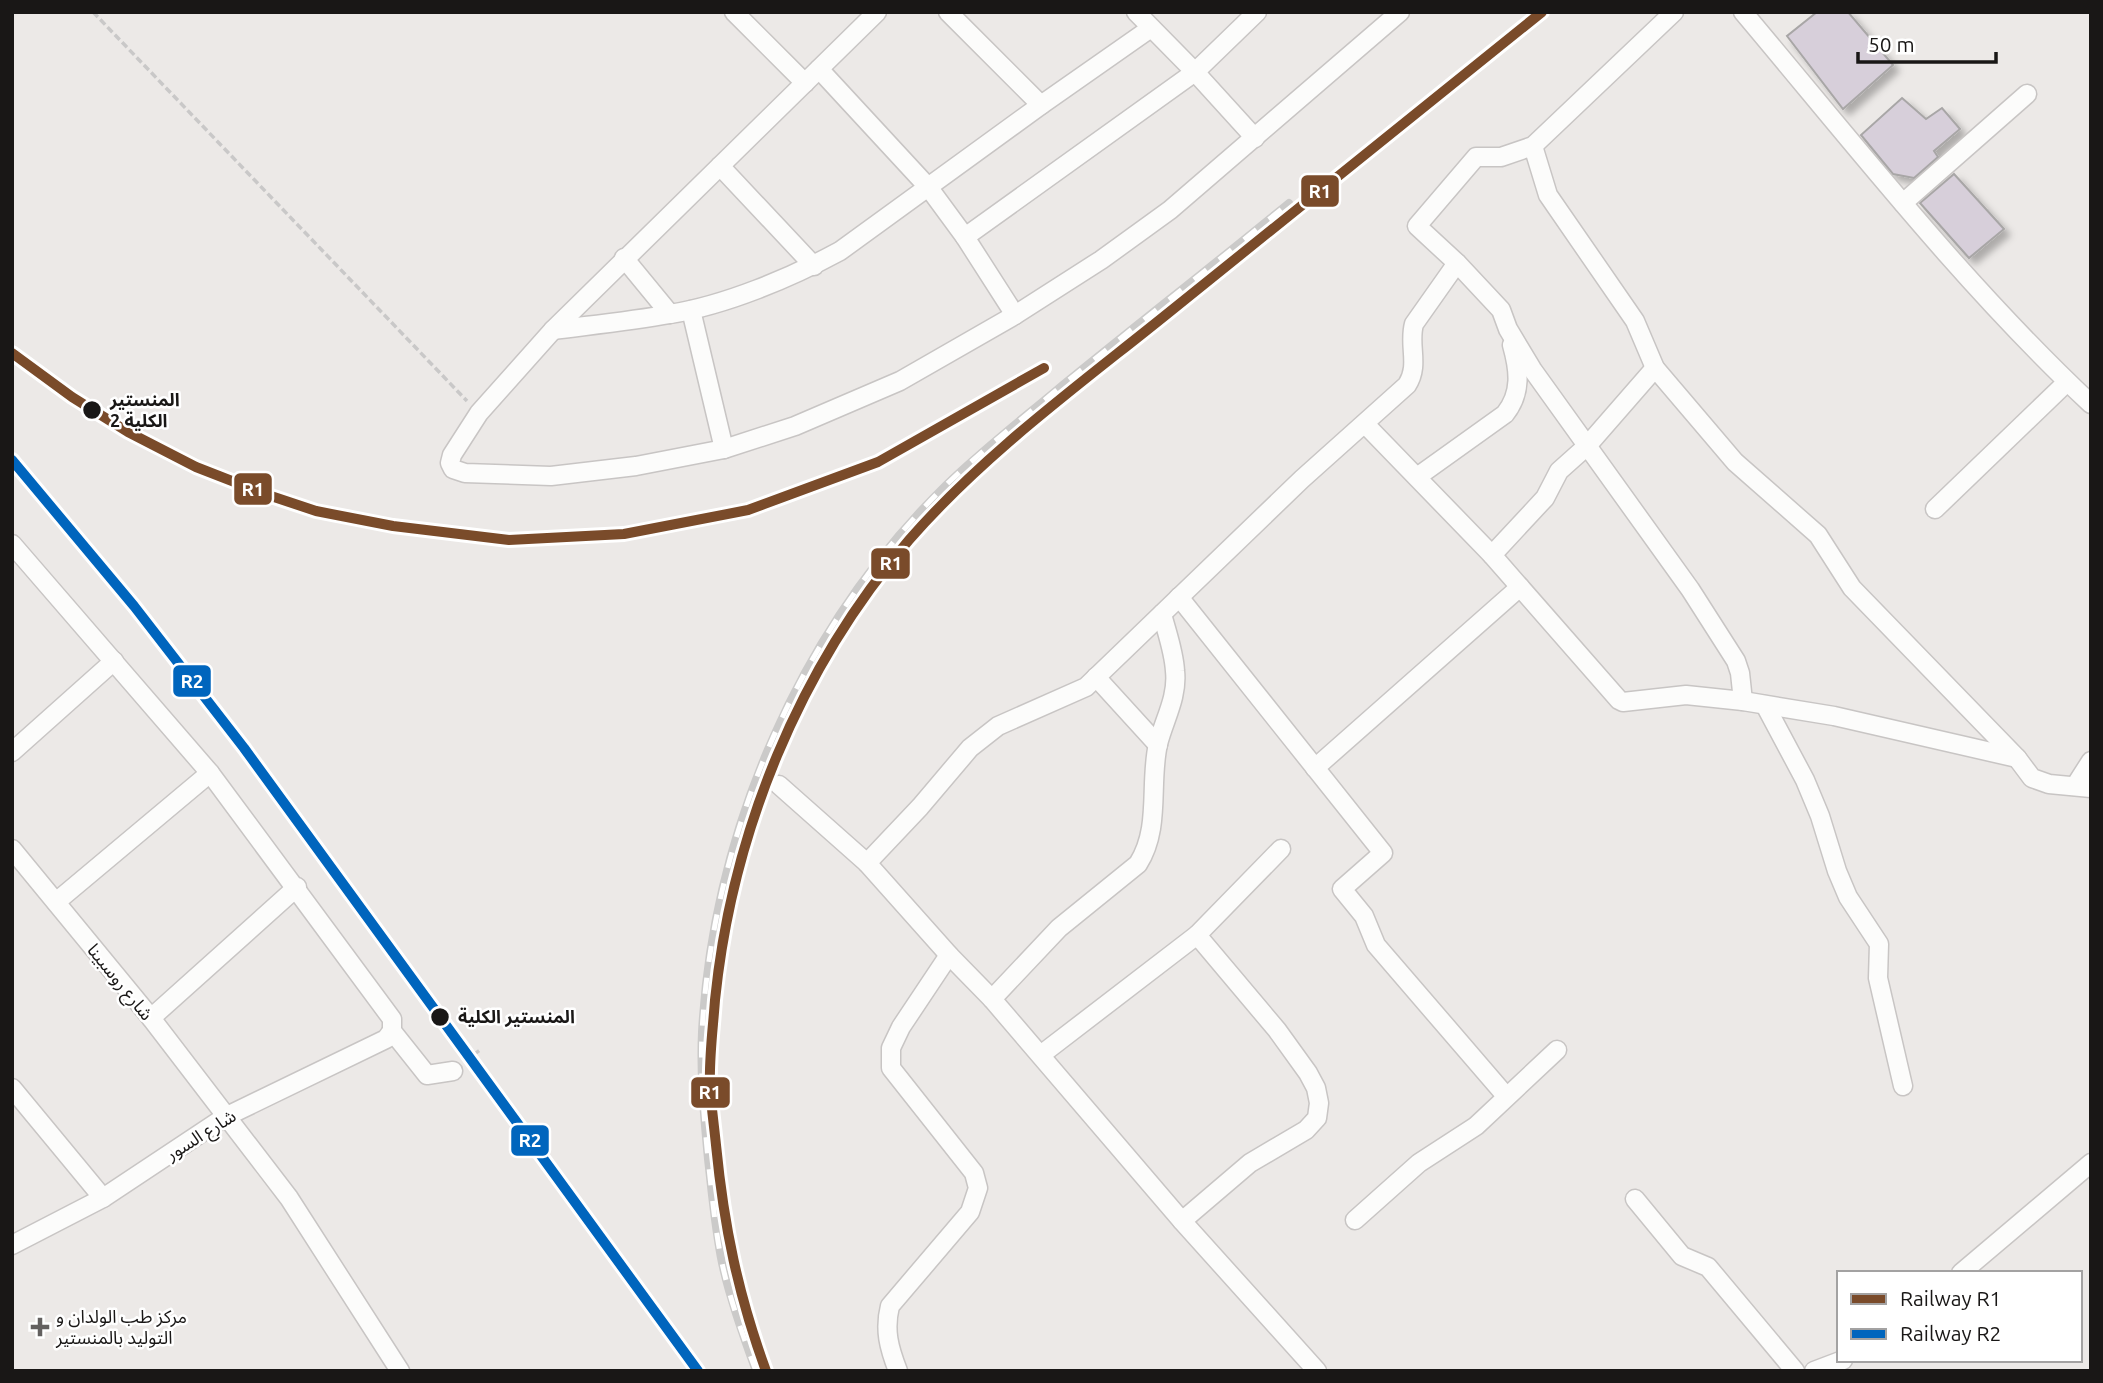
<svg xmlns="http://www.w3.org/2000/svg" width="2103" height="1383" viewBox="0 0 2103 1383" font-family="Ubuntu,'Noto Sans Arabic',sans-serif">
<defs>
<filter id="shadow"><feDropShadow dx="6" dy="6" stdDeviation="3.5" flood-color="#0004"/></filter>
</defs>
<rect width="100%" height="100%" fill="#ece9e7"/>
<g fill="#d7cfda" stroke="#a8a6a6" stroke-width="2" filter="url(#shadow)">
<polygon points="1817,12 1848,12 1893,65 1843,109 1787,36"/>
<polygon points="1902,98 1926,119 1942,108 1960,129 1934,151 1938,157 1914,178 1893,174 1861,135"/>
<polygon points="1954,174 2004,229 1969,258 1920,203"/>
</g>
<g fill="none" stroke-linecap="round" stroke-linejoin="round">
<g stroke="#c8c5c4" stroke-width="21">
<g id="street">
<polyline points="734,12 805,83"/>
<polyline points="877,12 553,330 479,413 452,455 450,463 453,469 465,473 551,476 636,466 724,449 795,426 900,381 1015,315 1101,260 1170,210 1400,12"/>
<polyline points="948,12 1041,105"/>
<polyline points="1136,12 1195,72 1255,138"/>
<path d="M1743 12C1855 145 1964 285 2091 404"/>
<polyline points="819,69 929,188 965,237 1015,315"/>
<polyline points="1533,146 1548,195 1635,321 1655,368 1735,462 1818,535 1852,588 2017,758 2032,778 2049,784 2091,788"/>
<polyline points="720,166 814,266"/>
<polyline points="1903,203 2027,94"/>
<polyline points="965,237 1195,72 1257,12"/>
<polyline points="624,258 670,314"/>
<polyline points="1457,263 1501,310 1508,329 1532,369 1690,589 1736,661 1740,673 1743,701"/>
<polyline points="691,310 724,449"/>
<path d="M553 330C592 325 632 321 670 314 726 305 790 278 840 251L1041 105 1151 28"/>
<polyline points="1365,424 1492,555 1619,700 1623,702 1686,695 1743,701 1834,716 2017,758"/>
<path d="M1417 477 1505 414C1522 393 1519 370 1512 345"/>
<polyline points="1935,509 2067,382"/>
<polyline points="12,544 210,773 392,1019 392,1031 427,1075 453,1071"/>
<polyline points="1492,555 1545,498 1559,471 1587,446 1655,368"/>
<polyline points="1179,597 1383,853 1342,889 1364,916 1376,945 1506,1096"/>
<polyline points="1096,677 1158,745"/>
<polyline points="1765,705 1805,780 1820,816 1837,871 1848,897 1879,944 1878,978 1903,1086"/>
<polyline points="12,752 114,661"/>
<polyline points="1315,768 1520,587"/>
<polyline points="779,785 867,863 949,955 992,999 1182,1221 1317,1371"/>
<polyline points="2075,786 2091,761"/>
<polyline points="12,849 151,1018 289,1198 400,1371"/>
<path d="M867 863 920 807 970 748 998 726 1086 687 1302 479 1407 385C1420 365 1408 345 1414 324L1457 263 1417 226 1476 157H1501L1533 146 1674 12"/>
<polyline points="56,902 210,773"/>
<path d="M992 999 1059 928 1138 864C1161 828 1149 784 1158 744 1164 720 1178 697 1175 671 1174 652 1167 633 1162 614"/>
<polyline points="151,1018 297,887"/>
<polyline points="1042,1054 1197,935 1281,849"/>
<polyline points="12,1088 103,1198"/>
<polyline points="1635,1199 1682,1256 1708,1267 1795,1371"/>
<polyline points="1355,1220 1419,1163 1476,1126 1557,1050"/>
<polyline points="1182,1221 1250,1163 1306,1130 1317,1118 1319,1103 1316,1088 1308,1073 1277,1030 1197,935"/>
<polyline points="12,1245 103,1198 225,1117 386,1039 392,1031"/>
<polyline points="1961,1273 2091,1163"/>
<path d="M898 1371C889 1348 884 1330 890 1306L970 1212 978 1188 974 1173 891 1068V1048L901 1027 949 955"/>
<polyline points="1814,1371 1843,1360"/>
</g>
</g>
<g stroke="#c9c8c8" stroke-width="3.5" stroke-dasharray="7 3.5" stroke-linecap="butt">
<polyline points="93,12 467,401"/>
<polyline points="465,1061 480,1050"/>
</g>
<use href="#street" stroke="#fcfcfb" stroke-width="18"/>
<g stroke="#cbcac9" stroke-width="8">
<g id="rail">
<polyline points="1239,257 1277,226"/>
<polyline points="1064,398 1105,364"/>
<polyline points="785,737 815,680 877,580"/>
<polyline points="722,948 737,876"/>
<path d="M756 1371C743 1336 730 1300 722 1263 715 1229 712 1194 708 1159 704 1116 700 1075 702 1032 713 830 801 627 946 485 980 452 1017 423 1053 393 1131 329 1211 267 1289 203"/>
</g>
</g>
<use href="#rail" stroke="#fff" stroke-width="5" stroke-dasharray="16" stroke-linecap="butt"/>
<g stroke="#fff" stroke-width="16">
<g id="rail-1">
<polyline points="12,353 72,397 128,432 196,467 265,494 316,511 393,526 509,540 624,534 748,510 878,462 1044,368"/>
<path d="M766 1371C738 1294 724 1227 716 1145 714 1125 711 1105 710 1085 709 1057 713 1028 715 1000 732 833 799 668 909 540 984 454 1079 385 1167 314 1292 214 1417 113 1542 12"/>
</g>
</g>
<g stroke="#fff" stroke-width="16">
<polyline id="rail-2" points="12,460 134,606 244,748 698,1371"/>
</g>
<use href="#rail-1" stroke="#7a4b2a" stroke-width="10"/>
<use href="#rail-2" stroke="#0065bd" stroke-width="10"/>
</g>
<g fill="#191716" stroke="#fff" stroke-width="2.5">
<circle cx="92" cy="410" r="10"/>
<circle cx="440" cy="1017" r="10"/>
</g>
<path fill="#63605f" stroke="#fff" stroke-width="2.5" d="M36.5 1316.5h7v7h7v7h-7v7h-7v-7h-7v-7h7z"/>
<g text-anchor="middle" stroke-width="5" stroke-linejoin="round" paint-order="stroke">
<g font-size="18" font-weight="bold" fill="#191716" stroke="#fff" text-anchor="start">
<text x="110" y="406">المنستير<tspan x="110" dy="21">الكلية 2</tspan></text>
<text x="458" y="1023">المنستير الكلية</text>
</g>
<g font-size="18" fill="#191716" stroke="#fff">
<text transform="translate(120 982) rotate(51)" y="6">شارع روسبينا</text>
<text transform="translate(201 1135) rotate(-32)" y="6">شارع السور</text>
</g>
<g font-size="18" fill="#191716" stroke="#fff" text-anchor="start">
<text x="56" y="1323">مركز طب الولدان و<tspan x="56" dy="21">التوليد بالمنستير</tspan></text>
</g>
</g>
<g stroke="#fff" stroke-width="2.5">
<rect x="1300" y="174" width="40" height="34" rx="7" fill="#7a4b2a"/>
<rect x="233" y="472" width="40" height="34" rx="7" fill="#7a4b2a"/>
<rect x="870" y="547" width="41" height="33" rx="7" fill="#7a4b2a"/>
<rect x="172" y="664" width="40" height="34" rx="7" fill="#0065bd"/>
<rect x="690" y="1076" width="41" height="33" rx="7" fill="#7a4b2a"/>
<rect x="510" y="1124" width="40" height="33" rx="7" fill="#0065bd"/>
</g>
<g font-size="19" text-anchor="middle" font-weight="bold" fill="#fff">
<text x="1320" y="198">R1</text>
<text x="253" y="496">R1</text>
<text x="891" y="570">R1</text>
<text x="192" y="688">R2</text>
<text x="710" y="1099">R1</text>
<text x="530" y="1147">R2</text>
</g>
<rect width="2103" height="1383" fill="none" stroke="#191716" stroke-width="28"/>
<rect x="1837" y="1271" width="245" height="91" fill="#ffffff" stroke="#a3a2a2" stroke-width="2"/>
<rect x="1851" y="1294" width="35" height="10" fill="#7a4b2a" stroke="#a3a2a2" stroke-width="2"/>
<text x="1900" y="1306" font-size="21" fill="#191716">Railway R1</text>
<rect x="1851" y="1329" width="35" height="10" fill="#0065bd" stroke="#a3a2a2" stroke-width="2"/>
<text x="1900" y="1341" font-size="21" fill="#191716">Railway R2</text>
<path d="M1858 52v10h138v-10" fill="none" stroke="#191716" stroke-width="3.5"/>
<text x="1868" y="52" font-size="21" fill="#191716" stroke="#ffffff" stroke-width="5" paint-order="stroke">50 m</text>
</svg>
